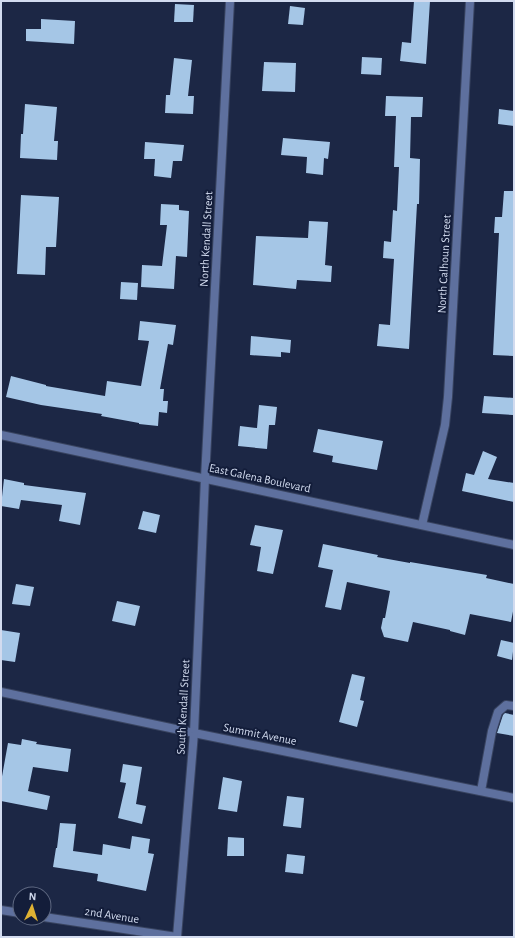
<svg xmlns="http://www.w3.org/2000/svg" width="515" height="938" viewBox="0 0 515 938" font-family="'Alegreya Sans',sans-serif">
<rect width="100%" height="100%" fill="#1c2745"/>
<g fill="#a5c6e6">
<polygon points="414,1 430,1 426,64 400,61 402,42 411,43"/>
<polygon points="175,4 194,5 193,22 174,22"/>
<polygon points="290,6 305,8 303,25 288,24"/>
<polygon points="41,19 75,21 74,44 26,41 26,29 41,29"/>
<polygon points="362,57 382,58 381,75 361,74"/>
<polygon points="174,58 192,60 188,96 194,96 193,114 165,113 166,95 170,95"/>
<polygon points="264,62 296,63 295,92 262,91"/>
<polygon points="386,96 423,97 422,117 411,117 410,158 420,159 419,204 417,204 409,349 377,346 379,324 390,325 394,259 383,258 384,241 391,242 393,210 397,211 399,167 394,167 396,116 385,116"/>
<polygon points="25,104 57,107 54,141 58,141 57,160 20,158 21,134 23,134"/>
<polygon points="499,109 514,111 514,126 498,124"/>
<polygon points="283,138 330,142 328,159 324,158 323,175 306,173 307,157 281,155"/>
<polygon points="145,142 184,145 182,161 173,161 171,178 154,176 155,159 144,159"/>
<polygon points="504,191 514,191 514,356 493,355 499,233 494,233 495,217 502,217"/>
<polygon points="21,195 59,197 56,247 46,247 45,275 17,274"/>
<polygon points="161,204 179,205 179,210 189,211 187,257 176,256 174,289 141,287 142,265 162,266 167,225 160,225"/>
<polygon points="309,221 328,222 325,265 332,266 331,282 297,280 296,289 253,285 256,236 308,238"/>
<polygon points="121,282 138,283 137,300 120,299"/>
<polygon points="140,321 176,325 173,345 168,344 160,389 164,389 163,401 168,401 167,413 159,412 158,426 139,424 139,423 101,416 102,414 41,405 6,397 11,376 46,385 46,386 105,396 107,381 141,386 149,341 138,340"/>
<polygon points="251,336 291,340 290,353 281,352 281,357 250,355"/>
<polygon points="484,396 514,398 513,415 482,413"/>
<polygon points="259,405 277,407 275,425 269,425 267,449 238,446 240,426 257,428"/>
<polygon points="318,429 383,441 377,470 332,462 333,456 313,452"/>
<polygon points="483,451 497,457 488,479 514,483 514,502 462,491 466,473 474,475"/>
<polygon points="4,479 24,483 24,485 86,493 80,525 59,521 62,505 21,500 19,509 1,506"/>
<polygon points="143,511 160,515 156,533 138,529"/>
<polygon points="255,525 283,530 273,574 257,571 261,547 250,545"/>
<polygon points="323,544 378,555 377,557 410,563 410,562 487,575 486,578 514,584 514,606 511,622 470,614 465,635 450,631 450,630 413,622 408,642 384,637 381,628 383,618 385,618 390,591 347,582 341,610 325,607 333,570 318,567"/>
<polygon points="16,584 34,587 30,606 12,604"/>
<polygon points="117,601 140,606 135,626 112,621"/>
<polygon points="1,630 20,633 15,662 1,660"/>
<polygon points="501,640 514,643 512,660 497,656"/>
<polygon points="352,674 365,677 360,700 364,701 357,727 339,722"/>
<polygon points="505,713 514,715 514,736 497,733 503,715"/>
<polygon points="22,739 37,742 36,744 71,749 68,772 33,767 28,791 50,796 47,810 1,801 1,782 8,743 21,745"/>
<polygon points="123,764 142,767 136,804 146,806 142,824 118,818 126,783 120,782"/>
<polygon points="223,777 242,781 237,812 218,809"/>
<polygon points="287,796 304,798 301,828 283,826"/>
<polygon points="60,823 76,824 73,851 102,855 103,844 130,849 132,836 150,839 148,853 154,854 146,891 97,881 98,874 53,867 56,848 57,848"/>
<polygon points="228,837 244,838 244,856 227,856"/>
<polygon points="287,854 305,856 303,874 285,872"/>
</g>
<g fill="none" stroke-linecap="round" stroke-linejoin="round">
<g stroke="#394460" stroke-width="10">
<polyline id="service" points="481,791 492,731 498,712 506,705 514,706"/>
</g>
<g stroke="#394460" stroke-width="10">
<g id="minor">
<polyline points="1,435 514,545"/>
<polyline points="422,525 445,425 448,397 470,1"/>
<polyline points="1,692 194,733 514,798"/>
<polyline points="1,910 20,913"/>
<polyline points="44,917 177,937"/>
<polyline points="177,937 194,733 205,478 230,1"/>
</g>
</g>
<use href="#service" stroke="#5e709e" stroke-width="8"/>
<use href="#minor" stroke="#5e709e" stroke-width="8"/>
</g>
<g text-anchor="middle" stroke-width="4" stroke-linejoin="round" paint-order="stroke">
<g font-size="12" fill="#d2dbef" stroke="#131d3a">
<text transform="translate(206 239) rotate(-87)" y="4">North Kendall Street</text>
<text transform="translate(444 264) rotate(-87)" y="4">North Calhoun Street</text>
<text transform="translate(260 478) rotate(12)" y="4">East Galena Boulevard</text>
<text transform="translate(183 707) rotate(-87)" y="4">South Kendall Street</text>
<text transform="translate(260 734) rotate(11)" y="4">Summit Avenue</text>
<text transform="translate(112 915) rotate(9)" y="4">2nd Avenue</text>
</g>
</g>
<rect width="515" height="938" fill="none" stroke="#d2dbef" stroke-width="4"/>
<g transform="translate(32 906) rotate(4)"><circle r="19" fill="#131d3a" stroke="#5f6982"/>
<path d="M0-3L7 15L0 10L-7 15Z" fill="#deb133"/>
<text y="-6" font-size="11" font-weight="bold" text-anchor="middle" fill="#d2dbef">N</text>
</g>
</svg>
